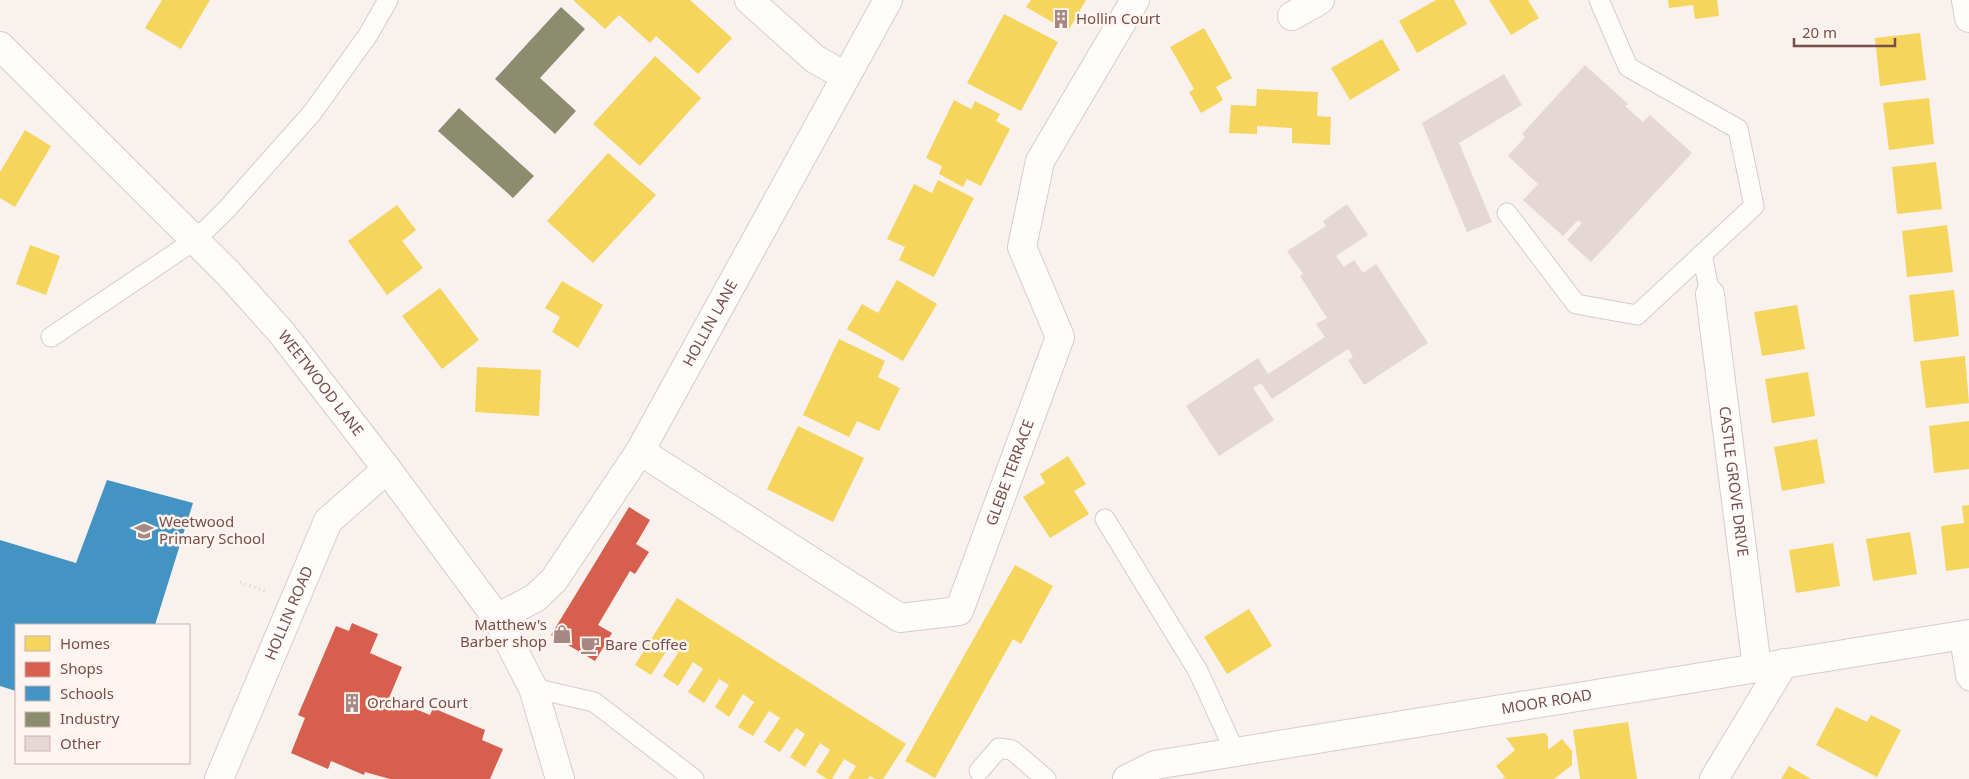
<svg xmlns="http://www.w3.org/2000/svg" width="1969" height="779" viewBox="0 0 1969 779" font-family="'Noto Sans',sans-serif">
<rect width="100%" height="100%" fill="#f8f1ee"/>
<g fill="#f6d55c">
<polygon points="162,0 210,0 181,49 145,28"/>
<polygon points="573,0 690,0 732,38 698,74 656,36 650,43 619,15 605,29"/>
<polygon points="1031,0 1086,0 1068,31 1026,7"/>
<polygon points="1436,0 1454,0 1467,24 1417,53 1399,21"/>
<polygon points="1489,0 1528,0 1539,18 1511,35"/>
<polygon points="1668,0 1717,0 1719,16 1695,19 1693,5 1669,8"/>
<polygon points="1004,14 1058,42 1021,111 967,83"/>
<polygon points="1204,28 1232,78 1216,87 1223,100 1201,113 1189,92 1194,89 1170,47"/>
<polygon points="1920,33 1926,80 1880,86 1875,38"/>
<polygon points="1382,39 1400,70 1350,100 1331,68"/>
<polygon points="655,56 701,98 640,166 593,124"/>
<polygon points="1257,89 1318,92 1317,116 1331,117 1330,145 1292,143 1292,128 1257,126 1257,134 1229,133 1231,105 1256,106"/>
<polygon points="1929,98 1934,144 1889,150 1883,103"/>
<polygon points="954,100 971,109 975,101 1000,114 996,121 1010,129 981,186 967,179 963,187 939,174 942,166 926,158"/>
<polygon points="25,130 51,146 15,207 0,198 0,172"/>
<polygon points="608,153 656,195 593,263 547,221"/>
<polygon points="1936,162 1942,209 1897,214 1892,167"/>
<polygon points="938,180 974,198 934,277 899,260 905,247 887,239 914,184 932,193"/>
<polygon points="397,205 416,230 402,241 423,268 387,295 348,241"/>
<polygon points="1947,225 1953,272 1907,277 1902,231"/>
<polygon points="30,245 60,256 46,295 16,284"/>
<polygon points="897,280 937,304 903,361 847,329 862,304 878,313"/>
<polygon points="562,281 603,305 578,348 552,332 560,317 545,308"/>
<polygon points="440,288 479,340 442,369 402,316"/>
<polygon points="1954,290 1959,336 1914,342 1909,295"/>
<polygon points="1797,305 1805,349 1762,356 1754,312"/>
<polygon points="839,339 885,361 878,377 900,388 879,431 857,421 849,437 803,415"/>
<polygon points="1965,356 1969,403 1926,408 1920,361"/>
<polygon points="477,367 541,370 539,416 475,412"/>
<polygon points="1808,372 1815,416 1772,423 1765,379"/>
<polygon points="1969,421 1969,469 1934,473 1929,426"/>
<polygon points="798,426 864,458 833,522 767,489"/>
<polygon points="1817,439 1825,483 1782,491 1774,447"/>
<polygon points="1068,456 1086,484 1074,491 1089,514 1050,538 1023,497 1045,483 1040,474"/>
<polygon points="1969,505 1969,568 1946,571 1941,526 1964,523 1962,506"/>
<polygon points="1910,532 1917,574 1873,581 1866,539"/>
<polygon points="1833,543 1840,586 1796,593 1789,550"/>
<polygon points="1015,565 1053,586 1021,644 1013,639 935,778 905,761"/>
<polygon points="677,598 906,744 883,779 875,779 870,776 868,779 848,779 856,766 844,759 832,779 827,779 816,772 830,750 820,743 805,767 790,757 805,734 796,728 780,752 764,742 780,718 769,711 753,736 738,727 754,702 743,694 729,717 715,707 729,685 719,679 704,703 688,692 703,669 693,662 678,686 663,676 678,653 669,647 651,675 635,665"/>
<polygon points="1249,609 1272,646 1227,674 1204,637"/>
<polygon points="1836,707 1867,722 1871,715 1901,730 1877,777 1816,745"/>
<polygon points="1628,722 1637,779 1580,779 1573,730"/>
<polygon points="1545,733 1548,737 1548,750 1562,739 1572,751 1572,765 1554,779 1502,779 1505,777 1496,766 1515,750 1506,738"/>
<polygon points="1789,766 1811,779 1781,779"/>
</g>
<g fill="#d6604d">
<polygon points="629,507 650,520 636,544 649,552 635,574 630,571 598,625 612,633 595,661 551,635"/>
<polygon points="352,623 378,634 370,653 402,667 389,698 430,715 433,708 485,730 482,740 503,749 490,779 390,779 365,772 364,775 331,761 328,769 291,753 305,718 298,715 336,626 349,631"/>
</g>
<polygon fill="#4393c3" points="107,480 193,503 155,625 16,625 16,691 0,686 0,540 76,563"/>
<g fill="#8c8c6e">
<polygon points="561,7 585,29 540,78 576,111 555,134 495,79"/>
<polygon points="459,108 534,176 513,198 438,131"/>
</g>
<g fill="#e5d7d5">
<polygon points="1585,65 1628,104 1625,106 1643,122 1650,115 1692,153 1591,262 1567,240 1582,223 1578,220 1563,236 1523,200 1538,184 1508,156 1525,137 1522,134"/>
<polygon points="1504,74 1522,105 1459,143 1492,222 1467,232 1422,123"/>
<polygon points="1347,204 1368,235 1336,256 1344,267 1354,260 1363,273 1376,264 1428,343 1364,385 1348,360 1353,357 1348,349 1272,399 1261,383 1253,388 1274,420 1219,456 1186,406 1258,358 1268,374 1325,337 1316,324 1327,318 1300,276 1303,274 1287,251 1326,226 1323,221"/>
</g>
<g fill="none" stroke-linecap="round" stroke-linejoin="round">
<g stroke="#d7ccca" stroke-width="21">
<g id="service">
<polyline points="1507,213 1576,304 1637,315 1754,206 1738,129 1628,67 1599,0"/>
<polyline points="1702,254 1710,294"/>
<polyline points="51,337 195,240 226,210 312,113 368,35 388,0"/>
<polyline points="1105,519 1198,671 1235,752"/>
<polyline points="1959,636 1966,677 1969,681"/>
<polyline points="533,688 594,702 694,779"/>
<polyline points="979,771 999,748 1012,750 1046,779"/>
</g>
</g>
<g stroke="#d7ccca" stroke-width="30">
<g id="minor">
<polyline points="749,0 815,59 845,76"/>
<polyline points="1966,0 1969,18"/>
<polyline points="1292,16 1320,0"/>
<path id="s1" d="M1710 294 1757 668"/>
<path id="s2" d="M640 451 900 618 959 611 1060 337 1022 247 1040 161 1135 0"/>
<path id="s3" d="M497 618 535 598 554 580 640 451 888 0"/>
<path id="s4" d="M219 779 328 521 387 469"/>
<polyline points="1714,779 1784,663"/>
</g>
</g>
<g stroke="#d7ccca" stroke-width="30">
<g id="tertiary">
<path id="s5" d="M0 46 228 273 281 332 387 469 497 618 533 688 560 779"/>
<path id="s6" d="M1127 779 1155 765 1969 634"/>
</g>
</g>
<polyline stroke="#dad0cf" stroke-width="3" stroke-dasharray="1 4" stroke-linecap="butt" points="240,582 265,591"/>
<use href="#service" stroke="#fefdfc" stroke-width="19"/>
<use href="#minor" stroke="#fefdfc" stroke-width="28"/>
<use href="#tertiary" stroke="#fefdfc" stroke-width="28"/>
</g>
<defs>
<g id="building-bare" transform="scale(1.5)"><path d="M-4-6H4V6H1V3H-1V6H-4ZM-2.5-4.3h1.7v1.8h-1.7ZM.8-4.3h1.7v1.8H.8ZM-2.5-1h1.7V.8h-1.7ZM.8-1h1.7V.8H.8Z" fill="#a58784" stroke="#fff5f0" stroke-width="2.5" paint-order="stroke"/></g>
<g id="school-bare" transform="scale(1.5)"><path d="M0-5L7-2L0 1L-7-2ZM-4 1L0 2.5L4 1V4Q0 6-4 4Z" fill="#a58784" stroke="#fff5f0" stroke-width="2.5" paint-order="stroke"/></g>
<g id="shop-bare" transform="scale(1.5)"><path d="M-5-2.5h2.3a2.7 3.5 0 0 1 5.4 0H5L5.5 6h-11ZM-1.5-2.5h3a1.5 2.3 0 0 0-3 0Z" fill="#a58784" stroke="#fff5f0" stroke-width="2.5" paint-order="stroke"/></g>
<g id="cafe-bare" transform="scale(1.5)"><path d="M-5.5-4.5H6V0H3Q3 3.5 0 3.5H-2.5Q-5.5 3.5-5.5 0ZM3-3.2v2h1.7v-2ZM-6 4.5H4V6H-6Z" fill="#a58784" stroke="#fff5f0" stroke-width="2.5" paint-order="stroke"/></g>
</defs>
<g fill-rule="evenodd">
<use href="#building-bare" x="1061" y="19"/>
<use href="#school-bare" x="144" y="531"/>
<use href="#shop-bare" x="562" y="634"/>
<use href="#cafe-bare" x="590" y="645"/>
<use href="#building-bare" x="352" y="703"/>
</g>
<g text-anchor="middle" stroke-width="5" stroke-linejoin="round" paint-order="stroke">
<g font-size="15" fill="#784e4b" stroke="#fff5f0" text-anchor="start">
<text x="1076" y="24">Hollin Court</text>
<text x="159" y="527">Weetwood<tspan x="159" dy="17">Primary School</tspan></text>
<text x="547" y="630" text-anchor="end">Matthew's<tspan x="547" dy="17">Barber shop</tspan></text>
<text x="605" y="650">Bare Coffee</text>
<text x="367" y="708">Orchard Court</text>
</g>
<g font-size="15" fill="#784e4b" stroke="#fff5f0">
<text dy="5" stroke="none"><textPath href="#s3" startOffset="370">HOLLIN LANE</textPath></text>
<text dy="5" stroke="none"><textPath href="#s5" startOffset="466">WEETWOOD LANE</textPath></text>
<text dy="5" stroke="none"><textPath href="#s2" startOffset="516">GLEBE TERRACE</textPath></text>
<text dy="5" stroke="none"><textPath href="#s1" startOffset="189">CASTLE GROVE DRIVE</textPath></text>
<text dy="5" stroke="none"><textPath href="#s4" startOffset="180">HOLLIN ROAD</textPath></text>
<text dy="5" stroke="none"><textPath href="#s6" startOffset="428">MOOR ROAD</textPath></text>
</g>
</g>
<rect x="15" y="624" width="175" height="140" fill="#fff5f0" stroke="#c9b2ae"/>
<rect x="25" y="636" width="25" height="15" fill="#f6d55c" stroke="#c9b2ae"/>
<text x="60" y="649" font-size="15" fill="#784e4b">Homes</text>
<rect x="25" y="662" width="25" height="15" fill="#d6604d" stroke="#c9b2ae"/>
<text x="60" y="674" font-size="15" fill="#784e4b">Shops</text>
<rect x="25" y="686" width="25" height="15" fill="#4393c3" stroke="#c9b2ae"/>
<text x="60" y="699" font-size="15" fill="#784e4b">Schools</text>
<rect x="25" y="712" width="25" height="15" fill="#8c8c6e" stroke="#c9b2ae"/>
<text x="60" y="724" font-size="15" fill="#784e4b">Industry</text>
<rect x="25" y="736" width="25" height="15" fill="#e5d7d5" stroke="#c9b2ae"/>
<text x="60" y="749" font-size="15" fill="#784e4b">Other</text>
<path d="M1794 38v8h101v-8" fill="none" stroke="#784e4b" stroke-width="2.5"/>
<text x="1802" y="38" font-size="15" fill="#784e4b" stroke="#fff5f0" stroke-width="4" paint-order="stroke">20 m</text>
</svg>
